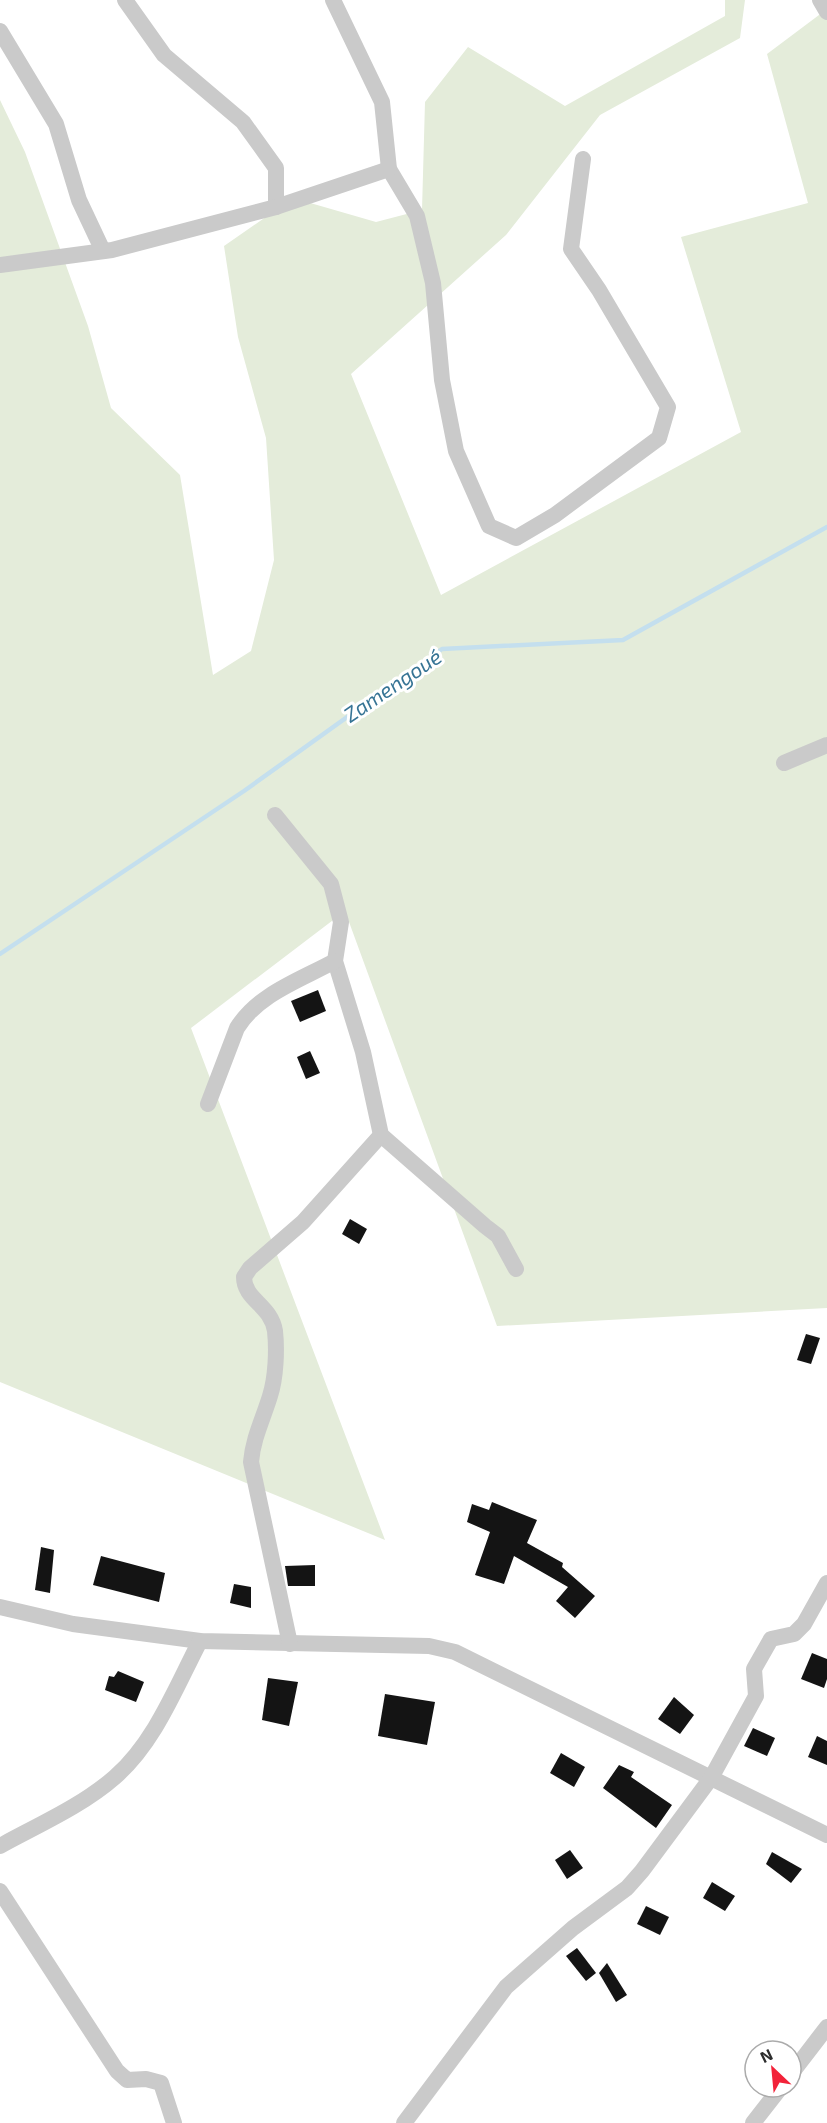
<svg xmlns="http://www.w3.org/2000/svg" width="827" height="2123" viewBox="0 0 827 2123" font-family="'Exo 2',sans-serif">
<rect width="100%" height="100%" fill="#fff"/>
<polygon fill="#e4ecda" points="725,0 745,0 740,38 600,115 506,235 351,374 441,595 741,432 681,237 808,203 767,54 827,9 827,1308 497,1326 345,911 191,1028 385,1540 0,1382 0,100 25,152 88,326 111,408 180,475 213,675 251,651 274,560 266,438 238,337 224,246 293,198 376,222 422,210 425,102 468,47 565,106 725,16"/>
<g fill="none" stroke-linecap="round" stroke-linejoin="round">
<polyline stroke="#c4dfee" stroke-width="4.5" points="0,954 244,791 442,649 623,640 827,527"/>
</g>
<g fill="#141414">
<polygon points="318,990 326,1011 300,1022 291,1001"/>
<polygon points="310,1051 320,1073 306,1079 297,1057"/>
<polygon points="350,1219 367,1229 359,1244 342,1234"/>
<polygon points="806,1334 820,1338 811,1364 797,1360"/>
<polygon points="492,1502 537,1520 527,1543 563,1563 562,1567 595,1596 575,1618 556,1601 568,1587 514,1556 504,1584 475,1575 490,1532 467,1522 472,1504 489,1510"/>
<polygon points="41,1547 54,1550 50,1593 35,1590"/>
<polygon points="101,1556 165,1573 159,1602 93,1585"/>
<polygon points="315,1565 315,1586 288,1586 285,1566"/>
<polygon points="234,1584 251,1587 251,1608 230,1603"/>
<polygon points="812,1653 827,1659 827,1679 824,1688 801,1679"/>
<polygon points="118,1671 144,1682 136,1702 105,1690 109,1676 114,1677"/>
<polygon points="268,1678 298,1682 289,1726 262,1720"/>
<polygon points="385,1694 435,1702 427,1745 378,1736"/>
<polygon points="674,1697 694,1715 680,1734 658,1719"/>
<polygon points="753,1728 775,1738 767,1756 744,1746"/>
<polygon points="817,1736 827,1741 827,1765 808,1757"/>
<polygon points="561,1753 585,1767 574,1787 550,1773"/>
<polygon points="619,1765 634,1772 631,1777 672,1805 656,1828 603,1788"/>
<polygon points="570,1850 583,1868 567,1879 555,1860"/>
<polygon points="772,1852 802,1869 791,1883 766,1864"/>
<polygon points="712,1882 735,1896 725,1911 703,1898"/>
<polygon points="646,1906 669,1917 660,1935 637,1924"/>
<polygon points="577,1948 596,1973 586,1981 566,1956"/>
<polygon points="607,1963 627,1995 616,2002 599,1973"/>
</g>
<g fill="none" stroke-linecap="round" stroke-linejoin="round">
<g stroke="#cacaca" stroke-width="16">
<polyline points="125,0 164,55 243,122 276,168 276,207"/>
<polyline points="333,0 382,102 389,169 417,216 433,283 442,380 456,451 489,526 516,538 555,515 659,438 668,407 599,290 571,249 583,159"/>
<polyline points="820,0 827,12"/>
<polyline points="0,31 56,124 79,200 103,251"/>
<polyline points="0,265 112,250 276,207 389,169"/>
<polyline points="784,763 827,745"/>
<polyline points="275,815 331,884 341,922 335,961 363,1052 381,1135 485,1226 498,1236 516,1269"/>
<path d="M208 1104 237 1028C258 994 300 980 335 961"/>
<polyline points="0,1607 73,1624 200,1641 429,1646 455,1652 827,1835"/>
<path d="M290 1644 251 1462C253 1438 263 1419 270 1396 276 1377 277 1350 275 1331 271 1305 244 1300 244 1277L250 1268 303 1222 381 1135"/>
<path d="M0 1846C38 1825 82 1806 115 1777 155 1742 176 1687 200 1641"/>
<polyline points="0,1891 117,2071 127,2080 146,2079 161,2083 174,2123"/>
<polyline points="791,2074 827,2027"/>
<polyline points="404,2123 506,1987 573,1928 627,1888 642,1871 711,1778 756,1696 754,1669 771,1639 794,1634 804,1624 827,1583"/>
<polyline points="753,2123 781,2087"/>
</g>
</g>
<g text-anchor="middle" stroke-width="6" stroke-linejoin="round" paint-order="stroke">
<g font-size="21" font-style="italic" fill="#367495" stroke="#fff">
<text transform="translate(393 686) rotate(-34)" y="7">Zamengoué</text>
</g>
</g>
<g transform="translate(773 2069) rotate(334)"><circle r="28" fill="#ffffff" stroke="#ababab" stroke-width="1.5"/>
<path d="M0-4.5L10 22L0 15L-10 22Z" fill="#f22239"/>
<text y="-9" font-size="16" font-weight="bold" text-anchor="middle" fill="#2d2d2d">N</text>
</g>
</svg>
